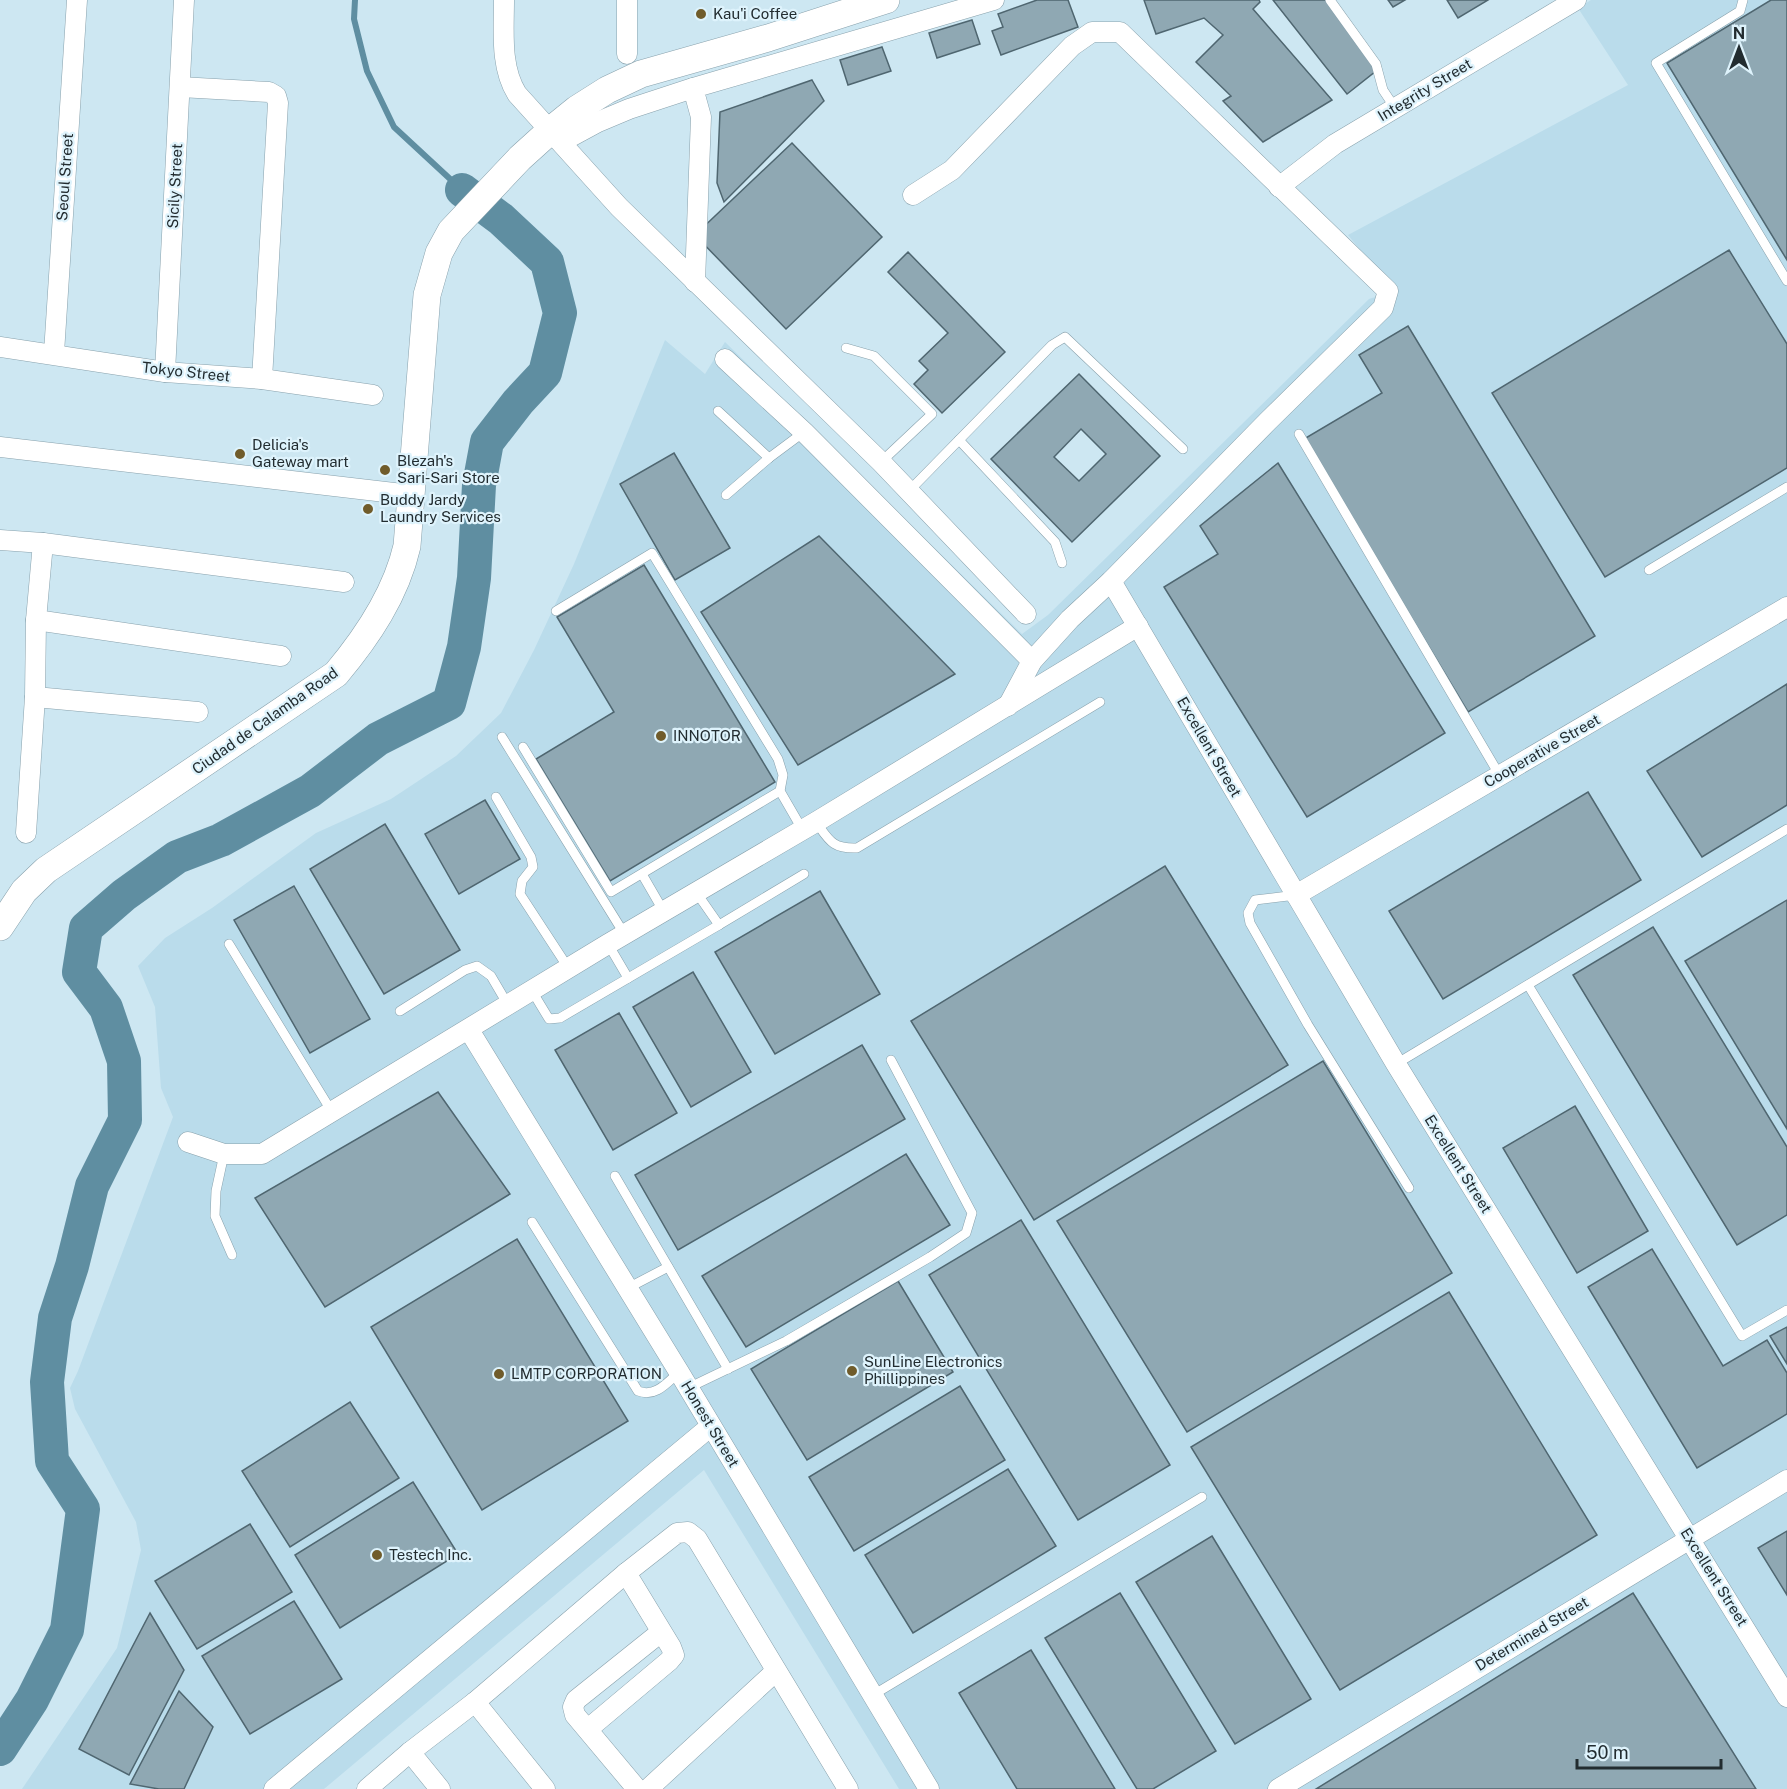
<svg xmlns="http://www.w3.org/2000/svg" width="1787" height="1789" viewBox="0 0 1787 1789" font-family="'Public Sans',sans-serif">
<rect width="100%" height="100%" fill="#cde7f2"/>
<polygon fill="#badceb" points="1591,0 1787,0 1787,1789 899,1789 704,1470 324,1789 22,1789 117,1648 141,1550 136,1522 75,1409 70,1388 78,1371 173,1117 161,1088 155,1007 138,966 165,938 212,908 316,833 391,799 456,756 501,713 534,650 574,564 665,340 705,374 725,342 1022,634 1048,615 1369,299 1394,291 1348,235 1628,85 1578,8"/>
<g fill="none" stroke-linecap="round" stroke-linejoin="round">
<polyline stroke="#5f8ea1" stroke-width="6" points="355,0 354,19 367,71 394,127 462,190"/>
<polyline stroke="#5f8ea1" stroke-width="34" points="0,1749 32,1700 67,1630 83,1509 52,1461 47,1382 55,1318 72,1266 92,1186 125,1120 124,1061 106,1008 79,972 86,928 124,895 177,857 221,840 310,791 378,739 449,703 464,647 474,578 479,485 487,442 518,402 545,373 560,313 547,262 501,219 462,190"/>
</g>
<g fill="#8fa8b3" stroke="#4f6670" stroke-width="1.5" fill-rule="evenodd">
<polygon points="1037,0 1068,0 1078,27 1001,55 992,31 1003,27 998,14"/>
<polygon points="1144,0 1259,0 1260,2 1253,9 1332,100 1263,142 1223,101 1231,96 1196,62 1223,35 1204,18 1156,34"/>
<polygon points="1273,0 1329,0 1381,67 1347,94"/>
<polygon points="1388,0 1405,0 1393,7"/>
<polygon points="1447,0 1488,0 1458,18"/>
<polygon points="1771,0 1787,0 1787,260 1667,63"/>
<polygon points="972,20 980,44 937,58 929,33"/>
<polygon points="882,47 891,71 848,85 840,60"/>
<polygon points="812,80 824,101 724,202 717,183 720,112"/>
<polygon points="792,143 882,237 786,329 695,235"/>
<polygon points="1729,250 1787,344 1787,468 1605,577 1492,393"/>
<polygon points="908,252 1005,352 942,413 914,384 928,370 919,361 948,333 888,272"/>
<polygon points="1408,326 1595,636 1468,712 1304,439 1382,393 1359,355"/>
<path d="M1079 374 1160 456 1072 542 991 459ZM1081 429 1106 454 1079 481 1054 457Z"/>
<polygon points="674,453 730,548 675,580 620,484"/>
<polygon points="1278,463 1445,733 1307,817 1164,587 1218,554 1200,526"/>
<polygon points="819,536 955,674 798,765 701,612"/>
<polygon points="644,565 775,782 610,881 536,759 614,712 557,617"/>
<polygon points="1787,684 1787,805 1702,857 1647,771"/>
<polygon points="1588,792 1641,880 1443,999 1389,911"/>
<polygon points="485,800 520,859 459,894 425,834"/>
<polygon points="385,824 460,950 384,994 310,869"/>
<polygon points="1165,866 1288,1065 1034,1220 911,1021"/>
<polygon points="294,886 370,1019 310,1053 234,920"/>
<polygon points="820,891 880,994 775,1054 715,952"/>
<polygon points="1787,900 1787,1129 1685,961"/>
<polygon points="1653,927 1787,1147 1787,1215 1737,1245 1573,975"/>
<polygon points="693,972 751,1072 691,1107 633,1007"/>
<polygon points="619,1013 677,1113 613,1150 555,1050"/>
<polygon points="862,1045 905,1119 678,1250 635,1175"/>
<polygon points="1323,1061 1452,1273 1187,1432 1057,1221"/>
<polygon points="438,1092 510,1194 325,1307 255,1198"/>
<polygon points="1575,1106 1648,1231 1577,1273 1503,1148"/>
<polygon points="906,1154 950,1225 746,1347 702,1276"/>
<polygon points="1021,1220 1170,1465 1078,1520 929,1275"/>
<polygon points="517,1239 628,1421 482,1510 371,1327"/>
<polygon points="1652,1249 1723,1366 1767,1340 1787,1373 1787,1414 1697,1468 1588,1287"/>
<polygon points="898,1281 953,1372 807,1460 751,1369"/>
<polygon points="1449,1292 1597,1535 1340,1690 1191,1447"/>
<polygon points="1787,1327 1787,1364 1770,1336"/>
<polygon points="960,1386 1005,1460 854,1551 809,1477"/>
<polygon points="350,1402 399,1478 290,1547 242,1471"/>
<polygon points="1008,1469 1056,1546 913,1633 865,1555"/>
<polygon points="413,1482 458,1554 340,1628 295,1555"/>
<polygon points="250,1524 292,1592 197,1649 155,1581"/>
<polygon points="1787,1531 1787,1595 1758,1548"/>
<polygon points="1212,1536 1311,1699 1235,1744 1136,1582"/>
<polygon points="1120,1593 1216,1751 1153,1789 1137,1789 1045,1638"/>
<polygon points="1633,1593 1756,1789 1316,1789"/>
<polygon points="294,1601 342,1679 250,1734 202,1656"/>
<polygon points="150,1613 184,1670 129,1775 79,1749"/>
<polygon points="1031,1650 1115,1789 1017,1789 959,1693"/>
<polygon points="179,1691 213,1727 184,1789 159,1789 130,1784"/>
</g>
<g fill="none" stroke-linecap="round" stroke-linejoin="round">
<g stroke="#88a1ac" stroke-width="10">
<g id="lane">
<polyline points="1330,0 1376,64 1383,90 1395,108"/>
<polyline points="1743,0 1740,11 1656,63 1787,281"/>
<polyline points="846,348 874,356 932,414 881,462"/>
<polyline points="718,411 769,458"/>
<polyline points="1299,434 1500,776"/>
<polyline points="959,440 1055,542 1062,563"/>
<polyline points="909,491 1052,345 1065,337 1183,449"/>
<polyline points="726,495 769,458 804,432"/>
<polyline points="1649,570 1787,487"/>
<polyline points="556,611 652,553 778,759 783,775 780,791 802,829"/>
<polyline points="502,737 625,935"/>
<polyline points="523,747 611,892 780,791"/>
<polyline points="496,797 531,857 533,867 522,881 520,894 569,969"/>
<path d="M816 822C829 840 832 849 857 848L1100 702"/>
<polyline points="642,874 664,912"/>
<polyline points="1296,895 1255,900 1248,913 1250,923 1308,1025 1409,1188"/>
<polyline points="719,925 804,874"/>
<polyline points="229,944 332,1112"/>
<polyline points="608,944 628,978"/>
<polyline points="1528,985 1742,1336 1787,1310"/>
<polyline points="532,991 549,1019 560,1018 712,929 719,925 696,892"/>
<polyline points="400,1011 465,970 477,966 491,976 508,1005"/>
<polyline points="1396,1064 1787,829"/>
<polyline points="224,1154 216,1191 215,1216 232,1255"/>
<polyline points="615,1176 728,1369"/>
<path d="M532 1222 638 1391C655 1398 667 1383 679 1372"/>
<polyline points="626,1289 668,1267"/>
<polyline points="688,1388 786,1341 930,1257 966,1233 972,1213 891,1060"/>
<polyline points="873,1695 1202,1497"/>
</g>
</g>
<g stroke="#88a1ac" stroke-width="21">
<g id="street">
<path d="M504 0C504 31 500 67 517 94L619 207 881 462 1026 614"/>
<polyline points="627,0 627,54"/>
<polyline points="180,87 269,92 276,96 278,103 262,379"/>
<polyline points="561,142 598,122 629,109 693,88"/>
<polyline points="1279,187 1335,144 1576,0"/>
<polyline points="913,195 952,170 1072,46 1092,32 1120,32 1388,291 1383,308 1268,421 1111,581 1070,619 1032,661 1008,706"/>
<polyline points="695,282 701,117 693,88 994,0"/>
<polyline points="0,347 165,372 262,379 373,395"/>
<polyline points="54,353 77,0"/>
<polyline points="725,359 804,432 1032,661"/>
<polyline points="165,372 184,0"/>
<polyline points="0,447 411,495"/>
<polyline points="0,540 43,543 344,582"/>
<polyline points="1111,581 1396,1064 1787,1697"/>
<polyline points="36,620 281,656"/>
<polyline points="35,697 198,712"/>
<polyline points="26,833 35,697 36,620 43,543"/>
<polyline points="1296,895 1787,607"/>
<polyline points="469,1030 679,1372 929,1789"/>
<polyline points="188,1142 224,1154 262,1154 608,944 816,822 1138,626"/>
<polyline points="475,1702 545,1789"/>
<polyline points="588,1729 669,1661 674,1655 671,1647 626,1573"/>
<polyline points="410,1752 440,1789"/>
<polyline points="274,1789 711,1426"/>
<polyline points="367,1789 410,1752 475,1702 626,1573 677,1533 688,1532 697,1539 848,1789"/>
<polyline points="637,1789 575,1715 573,1707 576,1700 661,1632"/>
<polyline points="648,1789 776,1671"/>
<polyline points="1278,1789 1787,1480"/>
</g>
</g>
<g stroke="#88a1ac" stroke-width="28">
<path id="secondary" d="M0 927 24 891 46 870 336 674C368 636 396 594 407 546L427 295 439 253 451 231 520 158 551 130 577 109 607 90 641 74 768 38 886 0"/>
</g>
<use href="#lane" stroke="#fff" stroke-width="9"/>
<use href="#street" stroke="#fff" stroke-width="20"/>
<use href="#secondary" stroke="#fff" stroke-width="27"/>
</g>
<g fill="#705c2b" stroke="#def3fc" stroke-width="2">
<circle cx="701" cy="14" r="6"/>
<circle cx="240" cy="454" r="6"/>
<circle cx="385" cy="470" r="6"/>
<circle cx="368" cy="509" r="6"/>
<circle cx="661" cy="736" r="6"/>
<circle cx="852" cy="1371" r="6"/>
<circle cx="499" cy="1374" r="6"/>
<circle cx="377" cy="1555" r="6"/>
</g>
<g text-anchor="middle" stroke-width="4.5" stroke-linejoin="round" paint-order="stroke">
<g font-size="15" fill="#222c30" stroke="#def3fc" text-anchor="start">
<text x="713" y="19">Kau'i Coffee</text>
<text x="252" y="450">Delicia's<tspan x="252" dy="17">Gateway mart</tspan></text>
<text x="397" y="466">Blezah's<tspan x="397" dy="17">Sari-Sari Store</tspan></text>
<text x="380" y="505">Buddy Jardy<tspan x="380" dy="17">Laundry Services</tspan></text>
<text x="673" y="741">INNOTOR</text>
<text x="864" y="1367">SunLine Electronics<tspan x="864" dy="17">Phillippines</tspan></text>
<text x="511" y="1379">LMTP CORPORATION</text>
<text x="389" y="1560">Testech Inc.</text>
</g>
<g font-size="15" fill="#222c30" stroke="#def3fc">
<text transform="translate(1425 90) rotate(-31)" y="5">Integrity Street</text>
<text transform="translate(65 177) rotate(-86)" y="5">Seoul Street</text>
<text transform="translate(175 186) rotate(-87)" y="5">Sicily Street</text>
<text transform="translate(186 372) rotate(6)" y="5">Tokyo Street</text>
<text transform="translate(265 721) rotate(-35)" y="5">Ciudad de Calamba Road</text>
<text transform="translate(1209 747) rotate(60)" y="5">Excellent Street</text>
<text transform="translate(1542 751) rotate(-30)" y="5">Cooperative Street</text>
<text transform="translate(1458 1164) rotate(58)" y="5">Excellent Street</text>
<text transform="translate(710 1424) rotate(59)" y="5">Honest Street</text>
<text transform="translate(1714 1577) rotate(58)" y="5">Excellent Street</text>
<text transform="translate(1532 1634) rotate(-31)" y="5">Determined Street</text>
</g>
</g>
<g transform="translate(1739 48)" stroke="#def3fc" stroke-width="4.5" paint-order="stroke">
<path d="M0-4.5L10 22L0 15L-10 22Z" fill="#222c30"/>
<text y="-9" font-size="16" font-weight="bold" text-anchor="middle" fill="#222c30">N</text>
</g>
<path d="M1577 1759v9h144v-9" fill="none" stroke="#222c30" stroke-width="3"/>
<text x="1586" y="1759" font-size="18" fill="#222c30" stroke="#def3fc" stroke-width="4.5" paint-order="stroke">50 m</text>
</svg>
